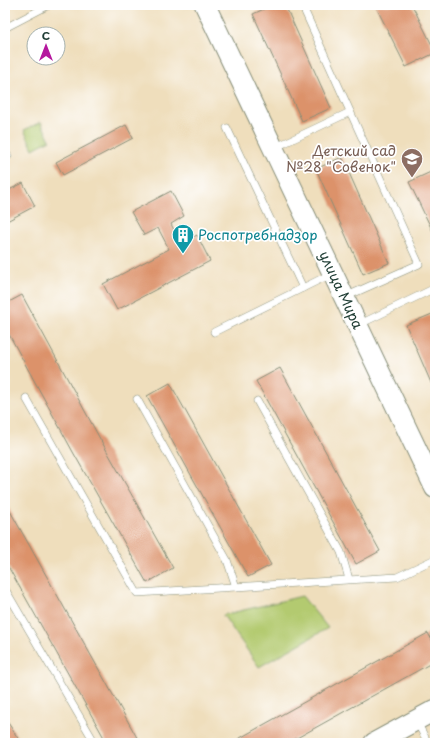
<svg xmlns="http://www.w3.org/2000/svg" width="440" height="748" viewBox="0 0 440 748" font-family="'Playpen Sans',sans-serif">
<rect width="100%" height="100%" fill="#fff"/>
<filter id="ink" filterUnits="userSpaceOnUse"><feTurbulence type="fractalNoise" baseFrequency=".025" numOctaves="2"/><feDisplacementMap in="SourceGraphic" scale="8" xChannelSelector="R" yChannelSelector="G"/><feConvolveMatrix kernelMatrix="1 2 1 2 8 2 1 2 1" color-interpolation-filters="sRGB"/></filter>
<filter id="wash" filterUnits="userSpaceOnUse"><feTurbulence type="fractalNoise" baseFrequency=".012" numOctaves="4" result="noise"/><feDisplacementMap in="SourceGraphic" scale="16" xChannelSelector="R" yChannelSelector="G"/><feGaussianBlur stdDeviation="0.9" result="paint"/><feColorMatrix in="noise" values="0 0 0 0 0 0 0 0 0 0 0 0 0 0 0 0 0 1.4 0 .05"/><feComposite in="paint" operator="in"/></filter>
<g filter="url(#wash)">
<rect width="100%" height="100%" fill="#efdebc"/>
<g fill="#b3ca6f" stroke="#698452">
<polygon points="41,122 50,140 33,149 24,130"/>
<polygon points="302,596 328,628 259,667 223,615"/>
</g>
<g id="blocks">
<g fill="#dc926b">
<polygon points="273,5 285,5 331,108 302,121 253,14"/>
<polygon points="375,5 412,5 435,51 435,53 406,67"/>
<polygon points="126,125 133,138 63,175 56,162"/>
<polygon points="342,157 389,263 363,274 316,169"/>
<polygon points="435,170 435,236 409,182"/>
<polygon points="23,183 35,206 5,222 5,192"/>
<polygon points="171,191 184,216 171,224 181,244 197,235 210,261 117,310 103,284 169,249 158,228 144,235 131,212"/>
<polygon points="22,295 99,437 173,568 147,583 73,452 5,327 5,304"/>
<polygon points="432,314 435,320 435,392 406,325"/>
<polygon points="280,368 380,551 356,564 256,381"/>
<polygon points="170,383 271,565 248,577 147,396"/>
<polygon points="5,502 140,743 107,743 5,561"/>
<polygon points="428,633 435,646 435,661 288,743 231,743"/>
<polygon points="5,718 21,743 5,743"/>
</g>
</g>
</g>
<g filter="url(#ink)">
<use href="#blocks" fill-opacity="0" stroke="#878e78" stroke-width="1"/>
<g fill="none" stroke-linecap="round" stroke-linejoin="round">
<g stroke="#878e78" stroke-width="8">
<g id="lane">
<polyline points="302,5 419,264 345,297"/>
<polyline points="5,28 49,5"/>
<polyline points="227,128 303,288"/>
<polyline points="274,148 350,112"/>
<polyline points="5,158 8,156"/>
<polyline points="358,325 435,288"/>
<polyline points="214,332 331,274"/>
<polyline points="26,398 137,593 397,577 435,559"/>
<polyline points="137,399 227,560 236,587"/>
<polyline points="257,401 341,552 349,579"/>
<polyline points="5,589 95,743"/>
<polyline points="417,722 428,743"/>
</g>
</g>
<g stroke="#878e78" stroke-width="22">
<g id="secondary">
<polyline points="205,5 435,488"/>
<polyline points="374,743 435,710"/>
</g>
</g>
<use href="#lane" stroke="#fff" stroke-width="7"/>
<use href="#secondary" stroke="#fff" stroke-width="20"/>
</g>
</g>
<defs>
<g id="school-pin" transform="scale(1.15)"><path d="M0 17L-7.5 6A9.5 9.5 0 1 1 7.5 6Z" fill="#8d6e63" stroke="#fff"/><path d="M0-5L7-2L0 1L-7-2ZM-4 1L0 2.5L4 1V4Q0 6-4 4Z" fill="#fff"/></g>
<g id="building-pin" transform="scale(1.15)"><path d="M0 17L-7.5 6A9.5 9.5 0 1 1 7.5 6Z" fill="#0f9aa8" stroke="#fff"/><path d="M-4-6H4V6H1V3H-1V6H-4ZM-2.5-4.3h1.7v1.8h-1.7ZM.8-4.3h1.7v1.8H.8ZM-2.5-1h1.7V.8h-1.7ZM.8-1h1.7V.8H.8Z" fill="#fff"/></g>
</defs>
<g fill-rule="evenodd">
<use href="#school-pin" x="412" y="159"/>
<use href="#building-pin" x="183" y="235"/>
</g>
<g text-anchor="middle" stroke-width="3.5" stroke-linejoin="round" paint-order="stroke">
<g font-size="14" fill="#785e54" stroke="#fff" text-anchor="end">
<text x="396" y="156">Детский сад<tspan x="396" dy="16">№28 "Совенок"</tspan></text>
</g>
<g font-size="14" fill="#0d838f" stroke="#fff" text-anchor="start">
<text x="198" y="240">Роспотребнадзор</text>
</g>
<g font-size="14" fill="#1f3d34" stroke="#fff">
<text transform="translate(341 290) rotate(65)" y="5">улица Мира</text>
</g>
</g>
<rect width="440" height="748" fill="none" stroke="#fff" stroke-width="20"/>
<g transform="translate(46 46)"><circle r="19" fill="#ffffff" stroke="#a5b1ae"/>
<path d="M0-3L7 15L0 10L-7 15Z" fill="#b5179e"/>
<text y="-6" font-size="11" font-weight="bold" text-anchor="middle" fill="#1f3d34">С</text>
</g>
</svg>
